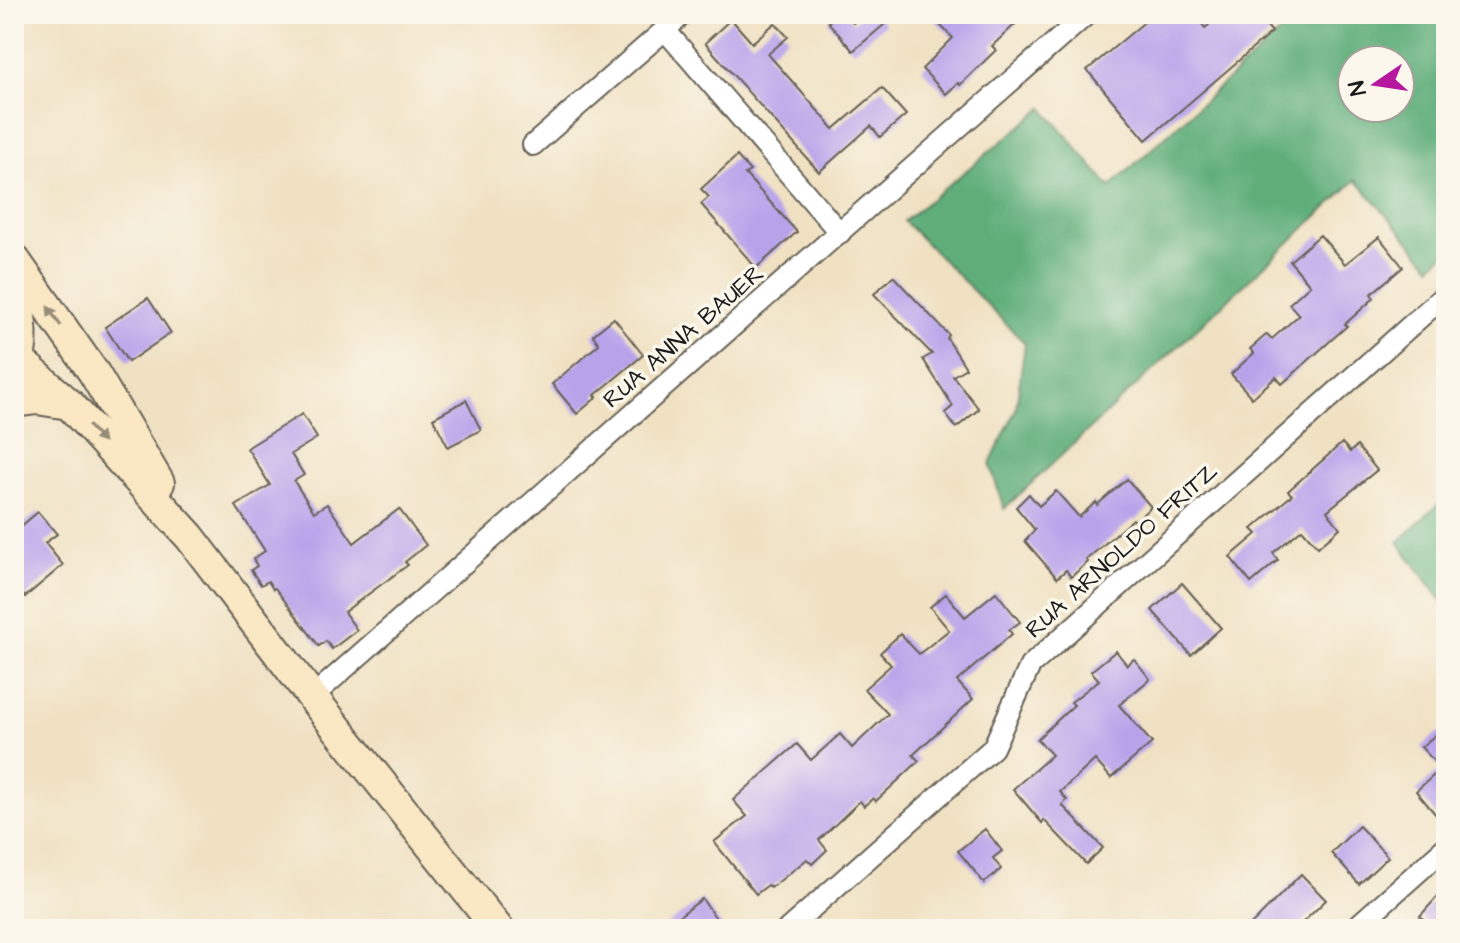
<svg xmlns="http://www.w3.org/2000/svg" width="1460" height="943" viewBox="0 0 1460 943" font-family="'Architects Daughter',sans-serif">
<rect width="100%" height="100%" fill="#fbf7ec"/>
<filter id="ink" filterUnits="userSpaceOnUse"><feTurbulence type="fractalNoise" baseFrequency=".0125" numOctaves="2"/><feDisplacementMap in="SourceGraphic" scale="16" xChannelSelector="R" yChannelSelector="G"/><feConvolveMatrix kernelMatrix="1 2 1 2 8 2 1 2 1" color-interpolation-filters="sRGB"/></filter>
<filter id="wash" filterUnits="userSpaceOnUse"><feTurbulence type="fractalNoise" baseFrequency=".006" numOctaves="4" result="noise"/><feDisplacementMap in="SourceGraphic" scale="32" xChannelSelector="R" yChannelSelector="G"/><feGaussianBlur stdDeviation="1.8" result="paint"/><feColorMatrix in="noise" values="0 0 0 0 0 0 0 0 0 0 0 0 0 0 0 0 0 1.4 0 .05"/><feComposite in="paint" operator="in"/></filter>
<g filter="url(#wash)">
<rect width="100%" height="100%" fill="#f0e1c2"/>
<g fill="#5eae7a" stroke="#3d654b" stroke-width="2" fill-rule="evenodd">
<path d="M1284 14H1446V253L1431 266 1356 180 1004 509 990 464 1016 409 1025 343 904 221 1043 108 1110 187 1290 23ZM1352 60H1400V108H1352Z"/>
<polygon points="1446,497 1446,606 1398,542"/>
</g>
<g id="blocks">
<g fill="#b8a3eb">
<polygon points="838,14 845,14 853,23 863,14 876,14 885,24 853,51 828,22"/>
<polygon points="929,14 1026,14 992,46 996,50 960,85 958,83 946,94 922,69 953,38"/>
<polygon points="1154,14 1194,14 1205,28 1222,14 1257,14 1272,32 1146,140 1087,70"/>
<polygon points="731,19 752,43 775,23 788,37 768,54 834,129 882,88 906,115 880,137 871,126 819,172 705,43"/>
<polygon points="737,156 750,171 745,174 797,232 756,268 701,204 709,197 701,189"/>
<polygon points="1320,235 1345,264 1379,237 1403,267 1371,294 1374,298 1345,324 1347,326 1282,384 1276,377 1252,398 1231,374 1254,353 1250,349 1267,334 1272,339 1299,315 1289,304 1310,285 1290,261"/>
<polygon points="893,276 949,335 947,338 966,368 953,376 979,409 956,428 945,413 953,406 923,359 932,354 874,294"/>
<polygon points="148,298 171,333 128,362 105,327"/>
<polygon points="614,318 643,355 595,395 597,397 577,414 552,384 599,344 593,335"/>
<polygon points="466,400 481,430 448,447 433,418"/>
<polygon points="302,414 317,438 291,454 304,475 294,481 314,512 327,504 354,543 399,509 426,545 405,562 408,565 344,612 357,630 332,649 326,641 319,646 275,588 273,589 268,581 261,585 251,570 257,566 253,559 265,551 236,506 270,485 247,448"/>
<polygon points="1342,443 1350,452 1357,446 1377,470 1327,511 1340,528 1318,547 1302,529 1273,553 1278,560 1251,583 1230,557 1257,534 1252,529 1292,495 1288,491"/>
<polygon points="1127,479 1151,507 1135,521 1133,519 1086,560 1088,562 1071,577 1066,570 1057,578 1025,541 1035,530 1016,507 1029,494 1039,506 1056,491 1079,517 1096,502 1097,505"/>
<polygon points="38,512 57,534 45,543 63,565 25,597 14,583 14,532"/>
<polygon points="1182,583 1221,628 1191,655 1152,610"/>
<polygon points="996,592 1020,622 1009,630 1012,634 957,681 973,699 913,755 919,761 876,801 873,798 864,806 860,801 819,840 827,850 812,864 807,859 771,888 768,885 756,894 714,842 747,816 733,800 797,744 811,760 840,734 852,748 888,714 864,689 891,665 880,653 900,634 919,654 949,630 930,607 946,594 965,617"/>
<polygon points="1116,651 1127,665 1134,659 1150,679 1119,705 1152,743 1111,778 1095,760 1060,792 1067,800 1062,805 1103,848 1086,864 1044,820 1042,823 1013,789 1052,755 1037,739 1074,705 1071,702 1099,680 1091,671"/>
<polygon points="1446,726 1446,827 1416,791 1441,769 1421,747"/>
<polygon points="1359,826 1388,857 1359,884 1331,853"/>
<polygon points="985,829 1002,851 993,858 1001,869 984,883 958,851"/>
<polygon points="1301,874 1326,900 1296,929 1247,929"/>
<polygon points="1446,887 1446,929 1434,929 1420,916"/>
<polygon points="702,899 724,929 662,929"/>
</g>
</g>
</g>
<g filter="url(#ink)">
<use href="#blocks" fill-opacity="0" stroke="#666156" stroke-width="2"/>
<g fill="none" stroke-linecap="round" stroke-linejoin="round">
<g stroke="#666156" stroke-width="24">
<g id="minor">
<polyline points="665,30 840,233"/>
<polyline points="533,145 683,14"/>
<polyline points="312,697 1087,14"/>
<polyline points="788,929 993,748 1030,666 1446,294"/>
<polyline points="1354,929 1446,847"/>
</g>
</g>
<g stroke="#666156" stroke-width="34">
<g id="secondary">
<polyline points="14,259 94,373 159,483"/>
<path d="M14 290C22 318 26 346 14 373"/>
<polyline points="14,353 19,360 69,404 190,537 312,697 498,929"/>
<polyline points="14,402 37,399 69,404"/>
</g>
</g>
<use href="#minor" stroke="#fff" stroke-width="20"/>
<use href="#secondary" stroke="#fae7c3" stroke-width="30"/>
</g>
<defs><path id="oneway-solid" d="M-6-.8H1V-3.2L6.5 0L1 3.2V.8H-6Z" transform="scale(2)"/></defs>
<g fill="#968c78">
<use href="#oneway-solid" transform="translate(54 316) rotate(-125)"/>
<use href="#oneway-solid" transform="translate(96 434) rotate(48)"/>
</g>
</g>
<g text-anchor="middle" stroke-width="7" stroke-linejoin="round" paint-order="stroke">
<g font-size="24" fill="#1c1c1c" stroke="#fbf7ec">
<text transform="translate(683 336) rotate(-41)" y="8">RUA ANNA BAUER</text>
<text transform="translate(1121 550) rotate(-42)" y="8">RUA ARNOLDO FRITZ</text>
</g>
</g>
<rect width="1460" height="943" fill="none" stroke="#fbf7ec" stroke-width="48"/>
<g transform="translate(1376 84) rotate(257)"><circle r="38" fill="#fbf7ec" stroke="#a29f99" stroke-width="2"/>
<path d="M0-6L14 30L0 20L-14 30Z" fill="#b5179e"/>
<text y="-12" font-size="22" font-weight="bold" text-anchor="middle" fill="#1c1c1c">N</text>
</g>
</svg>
